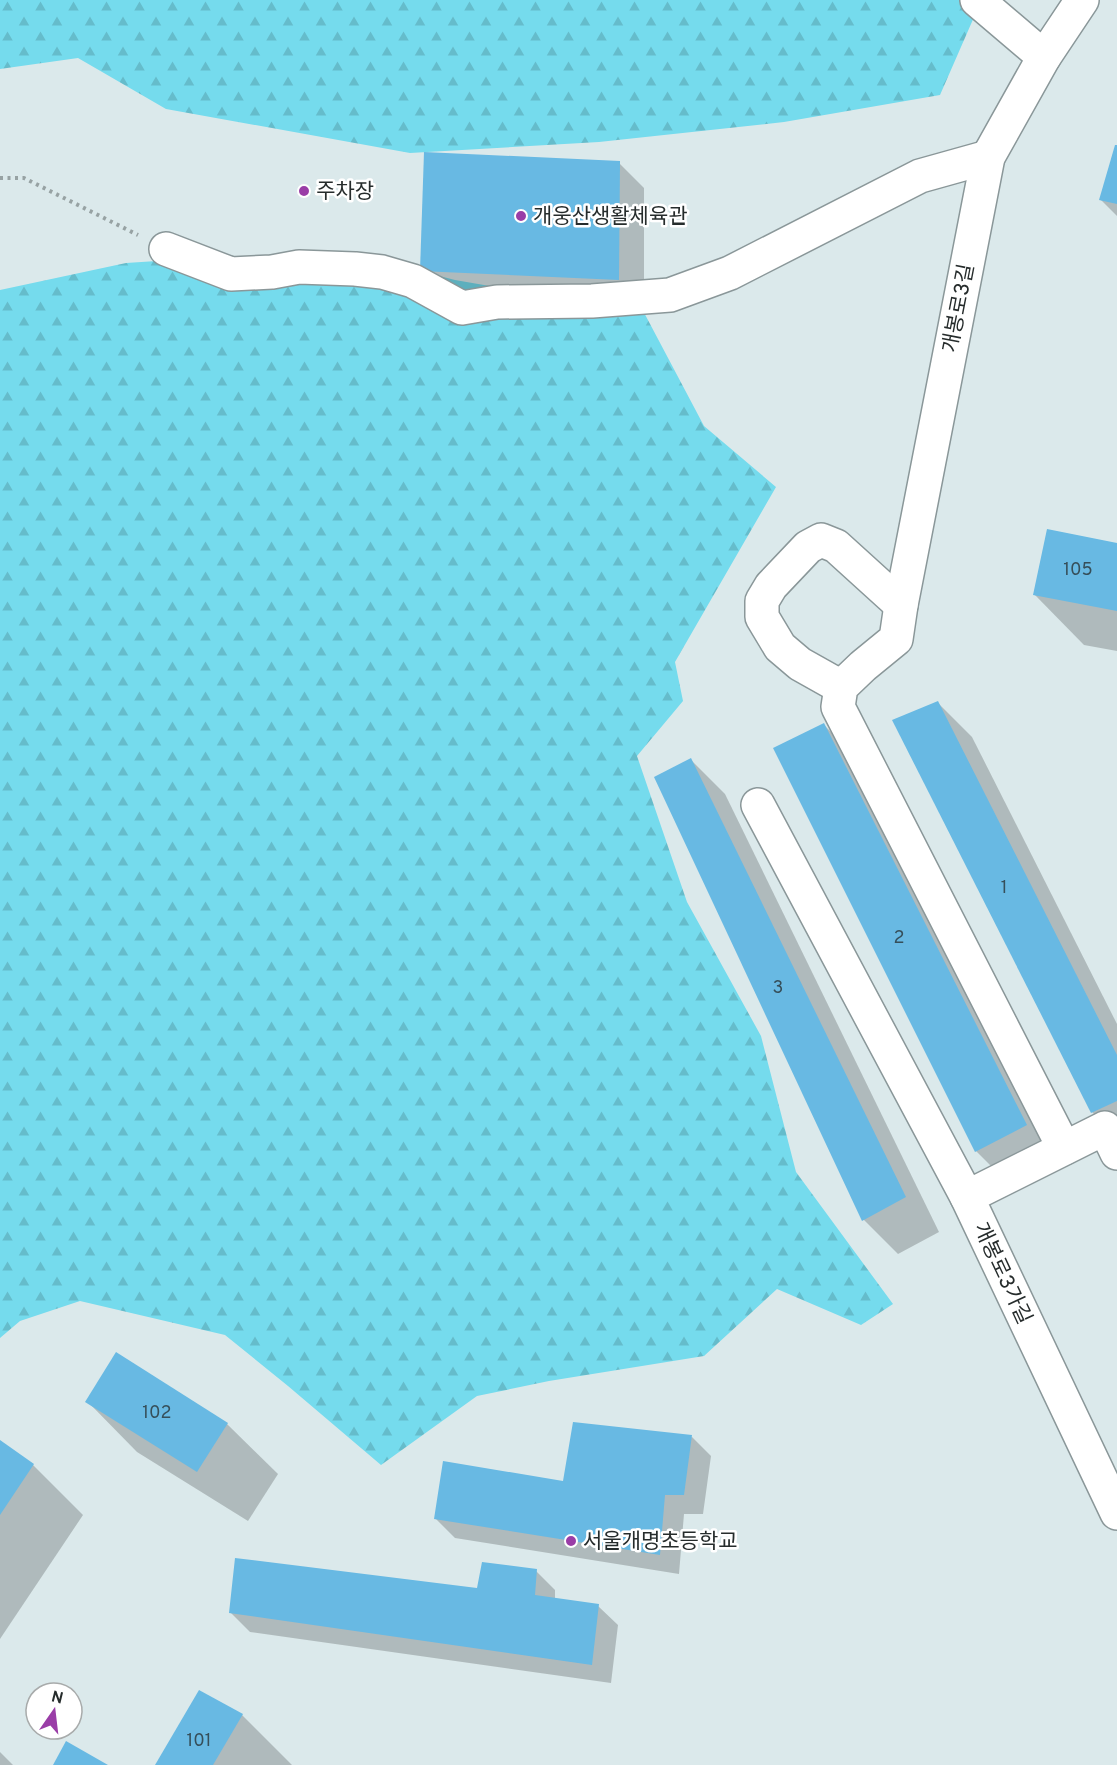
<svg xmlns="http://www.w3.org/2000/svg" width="1117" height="1765" viewBox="0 0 1117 1765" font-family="Overpass,'Noto Sans KR',sans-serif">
<defs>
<pattern id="forest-firs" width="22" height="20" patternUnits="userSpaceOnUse" patternTransform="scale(1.5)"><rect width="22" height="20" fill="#75dbed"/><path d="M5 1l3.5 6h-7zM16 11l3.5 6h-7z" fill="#65bccb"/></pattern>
</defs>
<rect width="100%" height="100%" fill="#dbe9eb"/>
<g fill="url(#forest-firs)">
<polygon points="0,0 970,0 978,8 940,95 784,122 599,142 410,153 166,109 78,58 0,69"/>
<polygon points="218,257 373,259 455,280 518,291 631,288 704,426 776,487 675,662 683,701 637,756 687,902 761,1036 796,1172 893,1304 861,1325 777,1289 704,1356 549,1381 477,1396 381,1465 288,1386 225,1335 80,1301 20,1321 0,1338 0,290 126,263"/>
</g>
<g fill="#0003">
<polygon points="1117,147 1117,216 1101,200"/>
<polygon points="619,163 644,188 644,304 446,295 421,270"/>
<polygon points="1117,544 1117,651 1084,645 1034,594"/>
<polygon points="938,703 972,737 1117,1024 1117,1137 1092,1112"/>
<polygon points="824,725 858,759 1060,1160 1010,1185 976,1151"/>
<polygon points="691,760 725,794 939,1232 898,1254 864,1220"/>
<polygon points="87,1401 227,1424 278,1474 248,1521 137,1452"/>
<polygon points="692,1437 711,1456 703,1514 684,1514 679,1574 455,1538 436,1519 564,1483"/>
<polygon points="0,1441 33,1465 83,1515 0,1639"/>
<polygon points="536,1571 555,1590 555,1599 598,1606 618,1625 611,1683 250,1632 231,1613 478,1590"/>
<polygon points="200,1692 242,1715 292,1765 157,1765"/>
<polygon points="0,1752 13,1765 0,1765"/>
</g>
<g fill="#68b9e3">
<polygon points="1115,145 1117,145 1117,204 1099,200"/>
<polygon points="424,152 620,161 619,280 420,271"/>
<polygon points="1047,529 1117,543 1117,611 1033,595"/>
<polygon points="938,701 1117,1055 1117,1101 1091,1113 892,720"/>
<polygon points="824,723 1027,1125 975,1152 773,748"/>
<polygon points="691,758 906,1197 862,1221 654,777"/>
<polygon points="116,1352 228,1423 197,1472 85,1402"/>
<polygon points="573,1422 692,1435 684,1495 665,1495 660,1555 434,1519 443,1461 563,1481"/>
<polygon points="0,1440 34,1464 0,1515"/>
<polygon points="235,1558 477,1588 482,1562 537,1569 535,1595 599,1604 592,1665 229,1613"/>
<polygon points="199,1690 243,1714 213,1765 155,1765"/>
<polygon points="66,1741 108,1765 53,1765"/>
</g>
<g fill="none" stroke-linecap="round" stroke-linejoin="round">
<g stroke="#8a9799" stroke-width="36">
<g id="minor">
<polyline points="977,0 1044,57"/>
<polyline points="166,249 231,274 272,272 299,267 355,269 382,272 413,281 462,308 497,302 592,301 670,295 730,273 920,176 988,157"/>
<polyline points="841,687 800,664 780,647 762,617 762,601 771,586 808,547 821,540 836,546 901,605"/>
<polyline points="758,805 967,1197"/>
<polyline points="1064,1148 838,707 841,687 863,666 896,639 901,605 988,157 1044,57 1082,0"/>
<polyline points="1117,1153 1105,1128 967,1197 1117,1513"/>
</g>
</g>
<polyline stroke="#97a2a3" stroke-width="4" stroke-dasharray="3 4.5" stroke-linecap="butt" points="0,178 24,178 138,235"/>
<use href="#minor" stroke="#fff" stroke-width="33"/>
</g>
<g fill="#9a3da7" stroke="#fff" stroke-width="2">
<circle cx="304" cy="191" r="6"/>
<circle cx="521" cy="216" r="6"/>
<circle cx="571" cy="1541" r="6"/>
</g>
<g text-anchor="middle" stroke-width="5" stroke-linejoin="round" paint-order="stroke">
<g font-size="18" fill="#364f5a">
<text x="1078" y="575">105</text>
<text x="1004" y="893">1</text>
<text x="899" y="943">2</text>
<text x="778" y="993">3</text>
<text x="157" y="1418">102</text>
<text x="199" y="1746">101</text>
</g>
<g font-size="21" fill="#262c2c" stroke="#fff" text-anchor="start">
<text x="316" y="198">주차장</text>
<text x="533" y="223">개웅산생활체육관</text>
<text x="583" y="1548">서울개명초등학교</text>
</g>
<g font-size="21" fill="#262c2c" stroke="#fff">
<text transform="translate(958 308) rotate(-79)" y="7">개봉로3길</text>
<text transform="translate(1003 1273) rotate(65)" y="7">개봉로3가길</text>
</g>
</g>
<g transform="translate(54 1711) rotate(14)"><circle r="28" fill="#ffffff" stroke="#a8abab" stroke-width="1.5"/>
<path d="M0-4.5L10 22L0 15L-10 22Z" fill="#9a3da7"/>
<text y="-9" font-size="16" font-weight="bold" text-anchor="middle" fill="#262c2c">N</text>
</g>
</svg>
